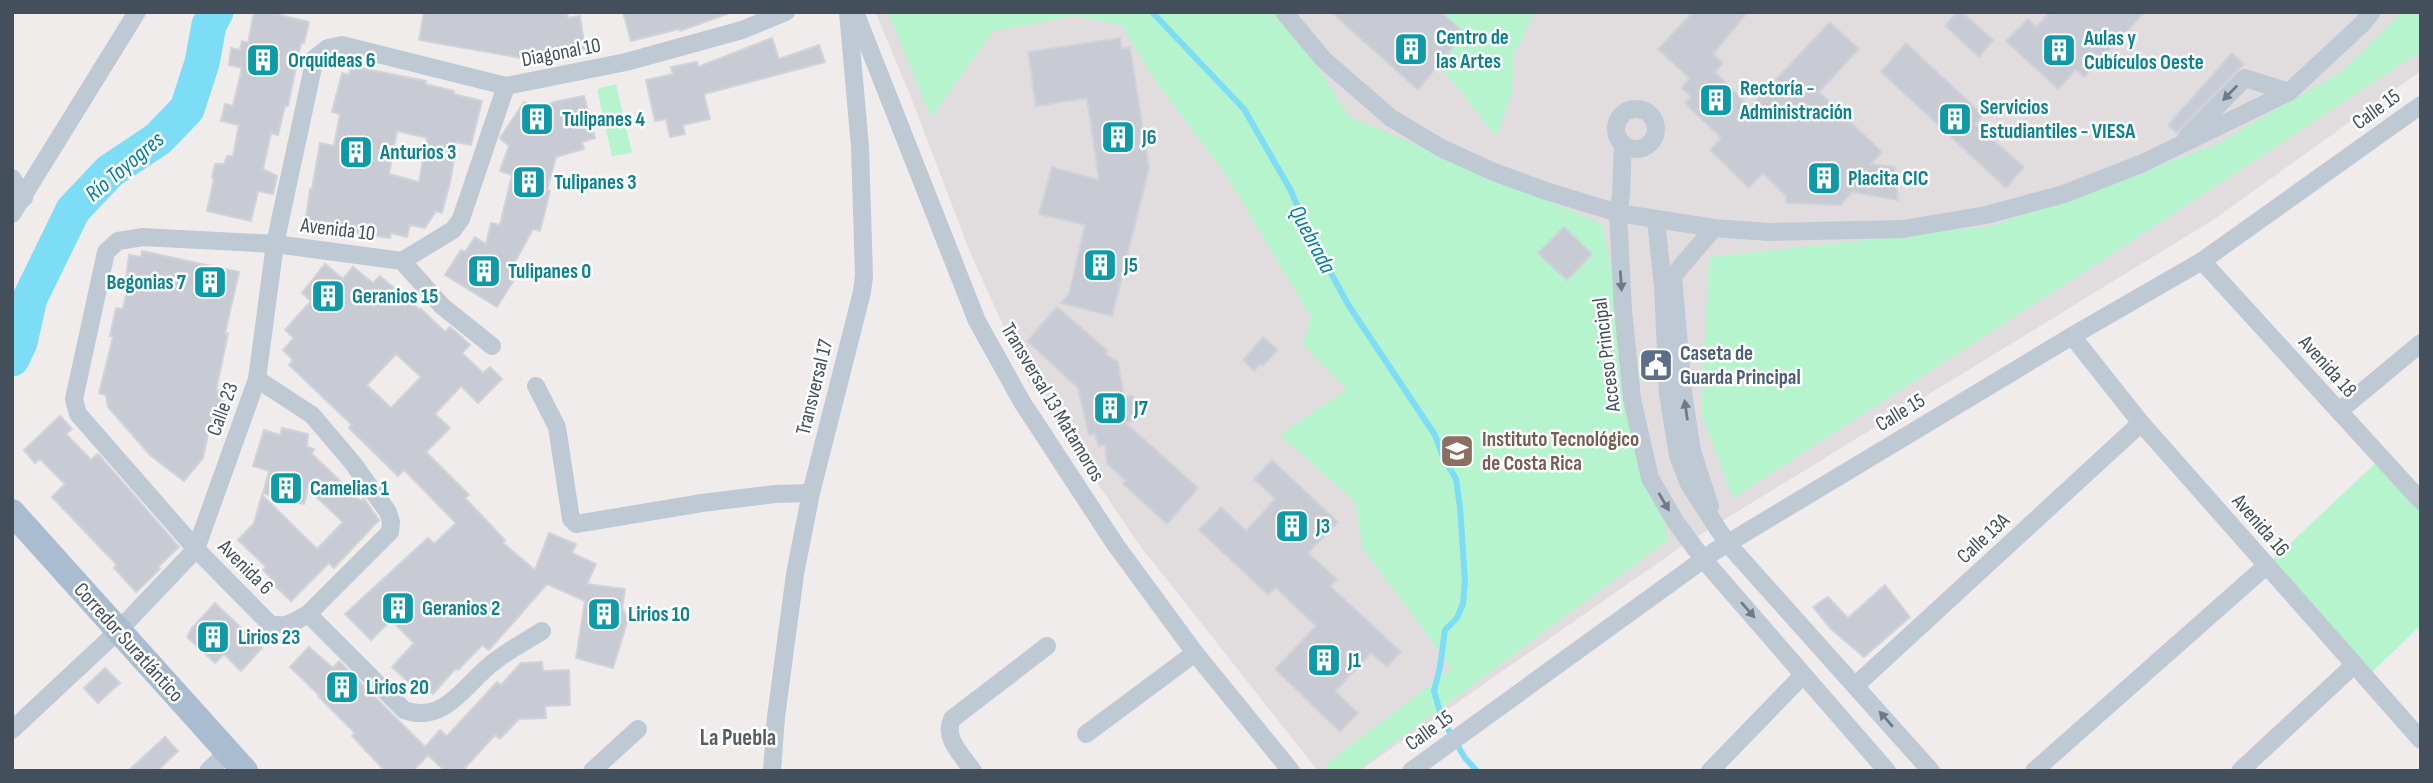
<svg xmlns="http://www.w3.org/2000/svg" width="2433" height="783" viewBox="0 0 2433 783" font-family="'Sofia Sans Condensed',sans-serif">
<rect width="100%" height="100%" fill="#f0ecec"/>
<polygon fill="#e1ddde" points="875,12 2421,12 2421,71 2213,220 1688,542 1359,771 1318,771 1138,543 1028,381 969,250 911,97"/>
<g fill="#b5f4cd">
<polygon points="888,12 1284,12 1348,116 1602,224 1668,540 1356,771 1328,771 1325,765 1452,668 1362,547 1355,502 1280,435 1347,389 1303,345 1311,317 1226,175 1156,82 1122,25 1076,16 993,31 931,118"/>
<polygon points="1438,12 1535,12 1514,55 1512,92 1496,137 1459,89 1429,58"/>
<polygon points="2402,12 2421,12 2421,51 2106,258 1733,498 1701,414 1709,257 1992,226 2215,145 2342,71"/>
<polygon points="616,84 632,153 612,156 597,89"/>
<polygon points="2381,458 2421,501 2421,625 2366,678 2266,566"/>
</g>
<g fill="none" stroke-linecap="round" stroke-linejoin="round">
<polyline stroke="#7ddcf6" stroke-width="6" points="1152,12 1244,109 1290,189 1312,239 1349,306 1435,435 1443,457 1456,479 1460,507 1465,580 1463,604 1457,618 1445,630 1440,667 1434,691 1442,719 1465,758 1477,771"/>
<polyline stroke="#7ddcf6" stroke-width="35" points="12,359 20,342 30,298 73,210 110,171 158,139 187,109 202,63 209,25 216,12"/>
</g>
<g fill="#c8cbd3" stroke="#d0d3d9" stroke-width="2" fill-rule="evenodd">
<polygon points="254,12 280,12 280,15 309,22 304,43 301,43 288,106 285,106 278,135 271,133 263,169 277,176 273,194 258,191 251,221 207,211 214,179 212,178 215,164 224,164 227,156 233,156 239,125 221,121 225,104 233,106 242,68 229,65 231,48 240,50 242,41 248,43"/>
<polygon points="424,12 567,12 568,18 580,16 585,49 546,55 546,58 521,58 419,40"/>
<polygon points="623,12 726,12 727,14 680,31 679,29 631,41"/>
<polygon points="1331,12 1441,12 1464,33 1418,90"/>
<polygon points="1693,12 1748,12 1713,54 1723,63 1715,72 1750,107 1830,22 1859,49 1819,92 1882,152 1871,164 1895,167 1898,200 1852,192 1841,205 1786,203 1786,196 1763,173 1749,188 1710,150 1721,138 1685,103 1691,97 1682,88 1689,78 1658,49"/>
<polygon points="1957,12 1962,12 1993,40 1979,57 1945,26"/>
<polygon points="2050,12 2145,12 2084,77 2076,70 2058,89 2006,41 2028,19 2036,27"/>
<polygon points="772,38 779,59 819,45 825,62 704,94 710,119 683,125 685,134 670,137 666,119 655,121 646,80 673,74 671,67 697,62 698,67"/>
<polygon points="1120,38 1122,49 1130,47 1149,168 1112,316 1061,303 1069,294 1085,225 1039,214 1052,167 1099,180 1087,98 1036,106 1028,52"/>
<polygon points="1906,43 1983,115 1975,124 2024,167 2006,188 1881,72"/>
<polygon points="2232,53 2244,64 2177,133 2168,125"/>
<path d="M351 66 426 81 425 84 454 91V94L482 101 471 145 457 142 450 182 442 213 436 211 425 228 410 225 407 237 391 233 390 238 305 225 310 189H312L320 143 334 146 340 114 332 112 342 73 349 75ZM397 131 427 138 419 182 389 174Z"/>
<polygon points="584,96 595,138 582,142 584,149 556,157 547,190 550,191 540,231 533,229 515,262 522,267 497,307 445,275 461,250 465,252 475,237 486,244 491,223 500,225 512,175 500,171 509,146 500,138 524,102 535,109 554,102"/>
<polygon points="1564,227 1592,254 1567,280 1538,253"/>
<polygon points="142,251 239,272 225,333 228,334 216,390 226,391 216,430 209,429 203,458 184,481 150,455 108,407 106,395 99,393 113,337 110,336 116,308 123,309 129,280 126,279 129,255 141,257"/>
<path d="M325 264 343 279 353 267 373 283 380 276 420 310 421 309 445 332 450 327 456 332 470 345 462 353 483 373 490 367 502 379 478 403 461 386 435 414 450 428 426 452 469 495 465 498 505 540 503 543 535 570 549 533 576 544 572 553 596 564 587 584 625 589 622 608 628 619 613 668 576 658 585 601 547 584 489 650 482 645 458 670 456 668 433 694 425 686 419 692 392 667 414 643 391 620 371 640 345 614 428 538 434 544 456 523 404 470 398 476 349 428 352 425 289 365 293 360 283 350 294 338 285 330 311 301 302 293ZM396 354 421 377 391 408 367 385Z"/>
<polygon points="1057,307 1108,351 1106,354 1118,362 1124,397 1133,396 1140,419 1126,423 1198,488 1167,524 1123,484 1126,481 1107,464 1105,445 1098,446 1095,434 1089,435 1078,388 1027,341"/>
<polygon points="1263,337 1278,350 1263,366 1260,364 1254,371 1243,360"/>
<polygon points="60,416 72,429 66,434 91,460 98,454 179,547 158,567 160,569 136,592 114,568 117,565 52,497 65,484 40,459 35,463 24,450"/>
<polygon points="282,428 308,434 307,447 314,449 312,454 361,501 364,498 365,500 379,520 334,568 329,563 291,601 272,583 274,581 263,570 266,567 238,540 254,523 262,495 317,549 343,522 308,489 304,504 263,493 269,471 253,466 264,430 280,435"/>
<polygon points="1272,460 1338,522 1308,553 1337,579 1330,586 1401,652 1387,667 1371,653 1335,691 1358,713 1340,732 1275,669 1316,626 1276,588 1268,595 1199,530 1221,507 1246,531 1275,499 1254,479"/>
<polygon points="1885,585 1910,617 1864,657 1831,629 1813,607 1828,597 1848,618"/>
<polygon points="215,603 262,648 241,671 224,654 215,663 187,637 191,629"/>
<polygon points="309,647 333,668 339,661 425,747 440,730 447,736 497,682 501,685 521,663 542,662 543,671 569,670 570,705 545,706 546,718 519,719 500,739 495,735 462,771 445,771 428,755 413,771 385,771 352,736 355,733 318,696 319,695 290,667"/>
<polygon points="105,668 120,683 98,703 84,688"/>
<polygon points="165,737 178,751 157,771 128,771"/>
</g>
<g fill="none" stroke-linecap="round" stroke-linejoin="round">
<g stroke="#bec9d4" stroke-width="18">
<polyline points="855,12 977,321 1022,402 1115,544 1195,653 1291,771"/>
<polyline points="1284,12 1324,60 1391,118 1441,148 1494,172 1546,191 1618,213 1714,228 1769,232 1903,229 1986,215 2064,194 2143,163 2289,92 2361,25 2372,12"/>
<circle cx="1636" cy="129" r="20"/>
<polyline points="2187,137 2245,78 2289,92"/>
<polyline points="1623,144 1621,195 1618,213 1623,310 1632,399 1650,478 1675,521 1703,559 1887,771"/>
<polyline points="12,178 24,198"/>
<polyline points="12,214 137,12"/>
<polyline points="1656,220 1663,287 1668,394 1678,456 1689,484 1727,543 1931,771"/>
<polyline points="402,261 453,230 461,219 506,86"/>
<polyline points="2202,261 2421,501"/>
<polyline points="2072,336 2141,423 2421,740"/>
<path d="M492 346 442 306 402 261 275 244 143 237 118 241 106 252 74 399 78 414 196 549 270 624C286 628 294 622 308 614L404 710C446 725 466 682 495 661 509 650 526 641 542 631"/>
<polyline points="257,379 312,415 352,462 388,512 391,522 390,532 308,614"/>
<polyline points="536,386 557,427 571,519 576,524 702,503 775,494 811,493"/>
<polyline points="2339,411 2421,343"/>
<polyline points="1710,506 1692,451 1683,392 1673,276 1714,228"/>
<polyline points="1856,685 2141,423"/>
<polyline points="12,730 119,630 196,549 257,379 275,244 315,58 328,48 342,45 506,86 626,62 742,30 786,12"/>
<polyline points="1086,734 1195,653"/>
<polyline points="208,771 228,752"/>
<polyline points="592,771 638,729"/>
<polyline points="772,771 776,717 795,574 811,493 862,292 864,276 860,147 848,12"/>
<path d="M973 771C962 755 943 738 952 719L1047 646"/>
<polyline points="1411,771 1715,551 2072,336 2202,261 2421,105"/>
<polyline points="1710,771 1803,675"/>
<polyline points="2034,771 2266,566"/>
<polyline points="2240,771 2354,665"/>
</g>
<polyline stroke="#a9bcd0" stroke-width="26" points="12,512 245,771"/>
</g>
<defs><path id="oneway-solid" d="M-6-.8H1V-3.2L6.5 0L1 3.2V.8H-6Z" transform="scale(1.75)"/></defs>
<g fill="#6e7a86">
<use href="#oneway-solid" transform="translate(2230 93) rotate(134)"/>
<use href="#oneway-solid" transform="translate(1621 281) rotate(86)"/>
<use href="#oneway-solid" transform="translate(1686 410) rotate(-98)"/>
<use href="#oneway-solid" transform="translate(1664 502) rotate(60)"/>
<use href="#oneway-solid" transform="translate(1748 610) rotate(49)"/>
<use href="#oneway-solid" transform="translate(1886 719) rotate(-131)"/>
</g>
<defs>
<g id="building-square" transform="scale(1.75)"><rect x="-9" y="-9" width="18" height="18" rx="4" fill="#0f9aa8" stroke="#fff"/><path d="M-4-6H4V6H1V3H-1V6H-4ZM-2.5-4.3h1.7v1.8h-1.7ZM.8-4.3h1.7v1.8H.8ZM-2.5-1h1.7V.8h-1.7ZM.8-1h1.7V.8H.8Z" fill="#fff"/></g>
<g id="civic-square" transform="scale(1.75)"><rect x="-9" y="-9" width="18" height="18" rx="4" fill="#5c6f8a" stroke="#fff"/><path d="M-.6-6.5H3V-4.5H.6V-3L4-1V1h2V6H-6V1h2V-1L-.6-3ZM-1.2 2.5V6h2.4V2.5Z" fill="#fff"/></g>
<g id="university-square" transform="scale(1.75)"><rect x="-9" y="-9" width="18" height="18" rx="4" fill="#8d6e63" stroke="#fff"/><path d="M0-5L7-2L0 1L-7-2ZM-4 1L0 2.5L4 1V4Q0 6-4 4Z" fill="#fff"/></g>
</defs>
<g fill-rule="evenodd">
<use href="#building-square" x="1411" y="49"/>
<use href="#building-square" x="2059" y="50"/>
<use href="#building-square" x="263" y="60"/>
<use href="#building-square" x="1716" y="100"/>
<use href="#building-square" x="537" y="119"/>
<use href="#building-square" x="1955" y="119"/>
<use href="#building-square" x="1118" y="137"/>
<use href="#building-square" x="356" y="152"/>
<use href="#building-square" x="1824" y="178"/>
<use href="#building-square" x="529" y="182"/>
<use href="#building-square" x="1100" y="265"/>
<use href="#building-square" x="484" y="271"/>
<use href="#building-square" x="210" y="282"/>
<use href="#building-square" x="328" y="296"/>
<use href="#civic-square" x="1656" y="365"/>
<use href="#building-square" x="1110" y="408"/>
<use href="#university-square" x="1457" y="451"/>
<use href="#building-square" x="286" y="488"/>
<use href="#building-square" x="1292" y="526"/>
<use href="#building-square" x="398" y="608"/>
<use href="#building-square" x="604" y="614"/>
<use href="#building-square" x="213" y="637"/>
<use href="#building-square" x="1324" y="660"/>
<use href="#building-square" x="342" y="687"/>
</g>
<g text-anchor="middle" stroke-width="5" stroke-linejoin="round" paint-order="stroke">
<g font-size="21" font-weight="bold" fill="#0d838f" stroke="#fff" text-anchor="start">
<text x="1436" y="44">Centro de<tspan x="1436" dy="24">las Artes</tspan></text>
<text x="2084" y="45">Aulas y<tspan x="2084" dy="24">Cubículos Oeste</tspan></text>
<text x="288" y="67">Orquideas 6</text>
<text x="1740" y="95">Rectoría -<tspan x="1740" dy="24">Administración</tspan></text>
<text x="1980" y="114">Servicios<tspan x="1980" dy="24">Estudiantiles - VIESA</tspan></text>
<text x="562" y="126">Tulipanes 4</text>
<text x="1142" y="144">J6</text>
<text x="380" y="159">Anturios 3</text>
<text x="1848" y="185">Placita CIC</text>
<text x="554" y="189">Tulipanes 3</text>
<text x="1124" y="272">J5</text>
<text x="508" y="278">Tulipanes 0</text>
<text x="186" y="289" text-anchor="end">Begonias 7</text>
<text x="352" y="303">Geranios 15</text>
<text x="1134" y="415">J7</text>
<text x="310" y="495">Camelias 1</text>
<text x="1316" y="533">J3</text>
<text x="422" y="615">Geranios 2</text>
<text x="628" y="621">Lirios 10</text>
<text x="238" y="644">Lirios 23</text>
<text x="1348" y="667">J1</text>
<text x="366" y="694">Lirios 20</text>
</g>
<g font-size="21" fill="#43505c" stroke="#fff">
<text transform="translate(561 52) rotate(-11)" y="7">Diagonal 10</text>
<text transform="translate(2376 109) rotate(-36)" y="7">Calle 15</text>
<text transform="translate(338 229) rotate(7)" y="7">Avenida 10</text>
<text transform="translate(1606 355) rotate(-97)" y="7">Acceso Principal</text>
<text transform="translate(2328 366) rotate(48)" y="7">Avenida 18</text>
<text transform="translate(814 387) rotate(-76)" y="7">Transversal 17</text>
<text transform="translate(1053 402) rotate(59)" y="7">Transversal 13 Matamoros</text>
<text transform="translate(222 409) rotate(-70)" y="7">Calle 23</text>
<text transform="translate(1900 412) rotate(-31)" y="7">Calle 15</text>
<text transform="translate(2261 525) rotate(49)" y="7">Avenida 16</text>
<text transform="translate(1983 538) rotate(-43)" y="7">Calle 13A</text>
<text transform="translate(246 567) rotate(45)" y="7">Avenida 6</text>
<text transform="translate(129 642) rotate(48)" y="7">Corredor Suratlántico</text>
<text transform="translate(1429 730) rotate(-36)" y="7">Calle 15</text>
</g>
<g font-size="21" font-weight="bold" fill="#4e5e75" stroke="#fff" text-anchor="start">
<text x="1680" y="360">Caseta de<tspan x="1680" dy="24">Guarda Principal</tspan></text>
</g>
<g font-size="21" font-weight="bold" fill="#785e54" stroke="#fff" text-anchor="start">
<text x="1482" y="446">Instituto Tecnológico<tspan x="1482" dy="24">de Costa Rica</tspan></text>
</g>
<g font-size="23" font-style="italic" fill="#0280a2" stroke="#fff">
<text transform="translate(124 166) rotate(-40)" y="8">Río Toyogres</text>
<text transform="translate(1313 239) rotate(62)" y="8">Quebrada</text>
</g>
<g font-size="23" font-weight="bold" fill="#595d63" stroke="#fff">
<text x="738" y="745">La Puebla</text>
</g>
</g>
<rect width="2433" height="783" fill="none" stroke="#43505c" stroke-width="28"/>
</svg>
